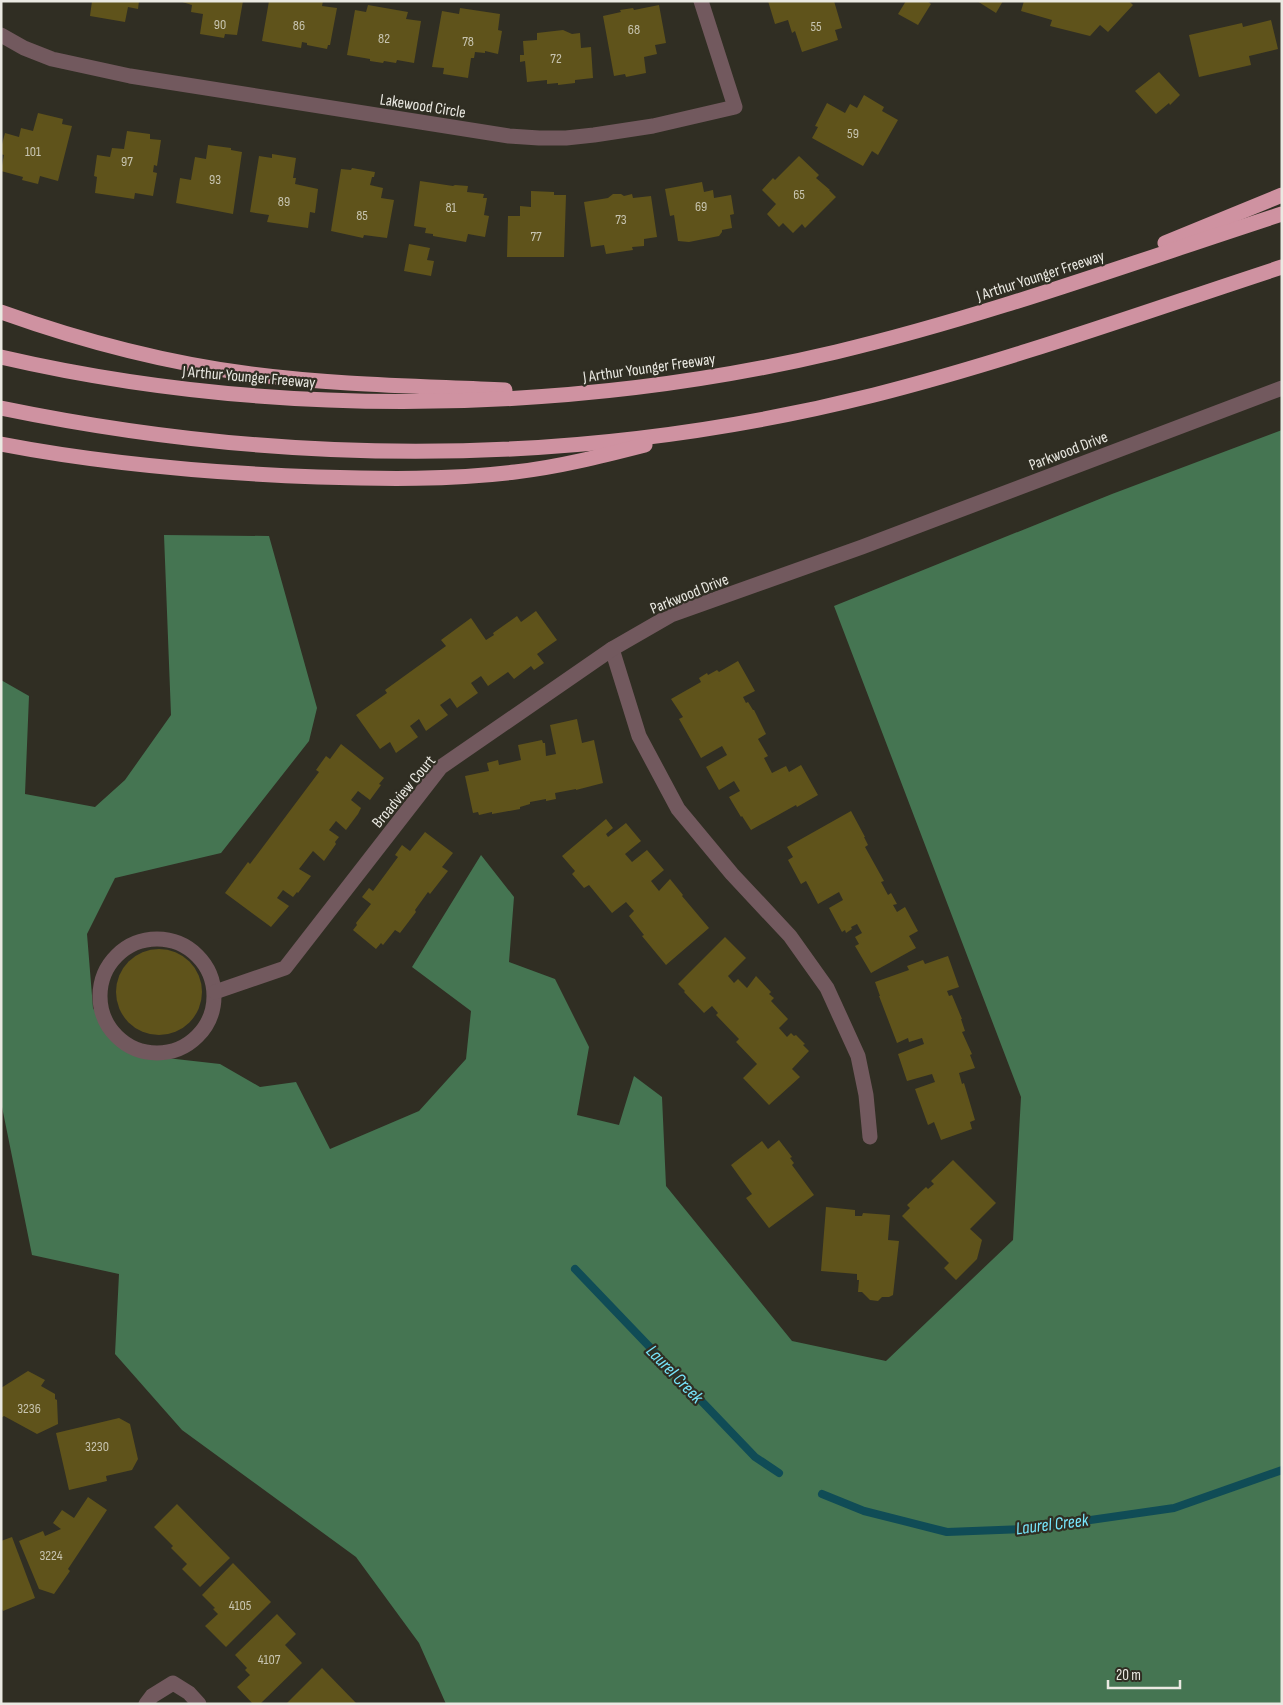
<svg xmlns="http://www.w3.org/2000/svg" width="1283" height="1705" viewBox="0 0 1283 1705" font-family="'Sofia Sans Condensed',sans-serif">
<rect width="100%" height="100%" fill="#302e23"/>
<polygon fill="#457552" points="1282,430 1282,1704 446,1704 419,1643 356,1557 182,1430 115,1354 119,1274 32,1255 1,1102 1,680 29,696 25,794 95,807 125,780 171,715 164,535 269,536 317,708 309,741 221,853 115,878 87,934 93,1008 110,1039 140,1055 220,1064 260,1087 296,1082 330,1149 419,1111 466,1059 471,1011 412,967 481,855 514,897 509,962 555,979 589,1047 577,1115 619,1125 634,1076 662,1097 666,1186 792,1341 886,1361 1013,1240 1021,1097 834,606 1112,494"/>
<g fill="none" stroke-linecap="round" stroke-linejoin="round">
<g stroke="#104c56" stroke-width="8">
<polyline points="575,1269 755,1457 779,1473"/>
<polyline points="822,1494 864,1511 947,1532 1028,1529 1174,1508 1282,1470"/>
</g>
</g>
<g fill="#5f531b">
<polygon points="92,1 139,1 138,9 128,7 125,22 90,16"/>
<polygon points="179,1 243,1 237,35 225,34 224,38 200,34 203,14 191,12 192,5"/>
<polygon points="269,1 323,1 322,6 337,8 330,45 328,45 327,49 307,45 307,43 302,42 301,48 262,41"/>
<polygon points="768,1 834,1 842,28 835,30 838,40 802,52 795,31 792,33 788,20 775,24"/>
<polygon points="906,1 927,1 931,4 918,25 898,14"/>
<polygon points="977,1 1003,1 996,13"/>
<polygon points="1024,1 1129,1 1133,5 1108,32 1100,25 1090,36 1050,26 1052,20 1021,11"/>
<polygon points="368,5 408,12 406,19 421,21 414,63 397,60 396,63 384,61 383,63 370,61 370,59 347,55 355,10 366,12"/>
<polygon points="659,5 666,43 655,45 657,54 644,57 646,73 626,77 625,74 614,76 603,16 621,12 620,10 633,8 634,10"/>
<polygon points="460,8 500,14 498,30 502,31 498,54 485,51 485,53 475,52 474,58 471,58 468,78 443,74 444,68 432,67 442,11 459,14"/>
<polygon points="1271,20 1278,49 1249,56 1251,65 1199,77 1189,35 1242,23 1243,27"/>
<polygon points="563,30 572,34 580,33 581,48 591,47 593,78 575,80 575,83 558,85 558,83 547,84 547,80 527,82 525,61 520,62 520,55 524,55 523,41 537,40 537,33"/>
<polygon points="1159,72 1180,95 1170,105 1169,103 1156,114 1135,91"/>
<polygon points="864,95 884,107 882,111 898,120 878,155 872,151 863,166 812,138 818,127 815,126 827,103 845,113 850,104 857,108"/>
<polygon points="38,113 63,119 62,124 72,126 58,181 40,176 38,184 22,180 23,177 1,171 4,155 1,154 1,148 5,133 19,137 21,128 33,131"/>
<polygon points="127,131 150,134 150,139 161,140 157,166 154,165 153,172 157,173 153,196 135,193 134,199 95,193 97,177 94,176 97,155 110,157 112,148 124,149"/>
<polygon points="208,145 231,148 231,150 242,152 233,214 176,203 180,178 191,180 195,157 206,159"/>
<polygon points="272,154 296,158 293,178 296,178 295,184 318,189 315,213 310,212 308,228 267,222 269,215 250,212 259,156 272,158"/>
<polygon points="799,156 819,175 816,178 830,190 829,190 836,197 805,228 802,224 793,233 783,223 779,227 767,214 776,204 762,190 773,178 775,180"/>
<polygon points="352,168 375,172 374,177 372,177 370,185 383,188 381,198 394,200 387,238 364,235 363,238 331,231 341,169 351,170"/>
<polygon points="420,181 453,186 455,185 468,186 467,192 484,194 483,198 487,198 484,215 489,216 485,237 468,234 466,242 433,236 433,234 425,233 426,228 414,226"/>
<polygon points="702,182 704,192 713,190 714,198 731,195 734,214 730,215 732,228 722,230 722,232 719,236 689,242 678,241 674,215 670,216 665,189"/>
<polygon points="531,191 554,192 554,195 566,195 564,257 507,257 508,216 520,216 520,206 531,207"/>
<polygon points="613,194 621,194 624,196 632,194 633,198 651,196 657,237 644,239 644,246 632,247 633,250 606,254 604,245 591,247 584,202 608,198"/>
<polygon points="409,244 430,248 427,260 434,261 431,276 404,271"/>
<polygon points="536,611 557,640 537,654 544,663 534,670 531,666 514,679 508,672 488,686 481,676 471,683 478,693 457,708 450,698 440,705 448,715 426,731 419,719 410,726 418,737 396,753 390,742 380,749 356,715 387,693 385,690 446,646 441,640 471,618 486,640 494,635 493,633 517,616 521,622"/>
<polygon points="738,661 755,691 743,697 746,703 748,702 753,710 754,710 766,734 758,739 768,756 764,758 772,773 786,766 789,772 801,765 818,795 797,807 796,805 751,830 742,816 741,817 729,797 740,791 734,781 719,790 706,767 727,755 722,746 701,758 679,719 683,717 671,699 701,682 699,678 707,673 708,675 717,670 719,672"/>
<polygon points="577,719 582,743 594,740 603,783 576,790 576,789 555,793 556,799 546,801 546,799 530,802 530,804 520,807 520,809 492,814 492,812 479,815 478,812 473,813 465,776 489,771 487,763 498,760 499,765 521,760 518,745 542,740 543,743 545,743 546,756 556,754 550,725"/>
<polygon points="341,744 384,778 379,784 381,785 370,800 358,791 351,800 361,808 358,814 346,830 336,821 329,830 339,837 335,842 336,844 324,861 313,851 299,869 311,876 298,893 297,892 293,897 283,890 277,898 289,906 271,927 225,893 248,862 250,864 319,772 316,770 326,756 330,759"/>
<polygon points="851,811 865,837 864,837 868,845 865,847 884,881 881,882 888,895 891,893 897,904 893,905 897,912 905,907 918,931 909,936 916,948 871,973 855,946 859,944 855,937 862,933 857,924 851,927 852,929 846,933 845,930 842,932 829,908 843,900 839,892 818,904 806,881 801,884 788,860 793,857 787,847"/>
<polygon points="606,819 613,828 606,834 608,837 626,823 641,841 625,854 632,862 647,850 664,870 651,881 659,891 670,879 683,895 682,896 709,928 666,965 642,936 644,935 629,916 634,911 626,902 612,913 589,885 584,888 572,874 575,871 562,856"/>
<polygon points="425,832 453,853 442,867 448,871 430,894 428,892 415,910 416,912 400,933 395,930 383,945 381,943 376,949 353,930 357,925 356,923 371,904 362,897 369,888 373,891 398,857 395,855 402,845 410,851"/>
<polygon points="725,937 746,958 728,976 734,983 738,979 747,988 756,976 771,992 769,994 774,998 771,1001 788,1019 779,1028 787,1037 791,1033 794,1036 796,1035 805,1044 803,1045 809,1051 792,1069 800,1077 769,1105 743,1078 757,1064 736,1042 739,1039 716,1015 718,1013 712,1006 704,1013 684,992 685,991 678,984"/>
<circle cx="159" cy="992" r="43"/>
<polygon points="948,956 959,987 947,991 949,996 952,995 962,1019 961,1019 965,1031 962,1032 972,1054 970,1055 975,1068 959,1073 962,1084 964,1083 975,1120 970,1122 972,1129 941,1140 934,1122 928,1125 915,1089 935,1082 932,1074 907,1081 898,1054 924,1044 922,1038 909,1042 908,1038 897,1043 879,996 880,996 875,982 909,970 907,966 923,960 925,964"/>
<polygon points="779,1140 792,1157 790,1158 794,1163 792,1165 814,1195 769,1228 746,1198 752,1194 731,1165 762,1141 768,1149"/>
<polygon points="953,1160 996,1203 970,1229 982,1240 977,1259 956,1280 944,1268 949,1263 902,1216 910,1208 907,1205 926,1187 928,1189 934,1184 931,1181"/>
<polygon points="826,1207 855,1210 855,1216 862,1216 863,1213 890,1215 888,1240 899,1241 893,1295 889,1297 882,1297 878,1301 870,1300 862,1292 858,1292 859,1280 857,1280 857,1274 821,1271"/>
<polygon points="28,1371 45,1380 41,1386 55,1394 55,1399 57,1400 58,1424 37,1434 4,1416 1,1418 1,1388"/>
<polygon points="119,1418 130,1424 138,1459 132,1470 106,1476 107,1481 69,1490 56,1433"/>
<polygon points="88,1497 107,1510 68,1569 70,1571 54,1594 39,1589 19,1541 43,1531 45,1536 61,1529 53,1523 62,1510 74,1518"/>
<polygon points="177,1504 230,1558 200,1587 182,1569 187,1564 171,1548 173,1546 154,1527"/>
<polygon points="12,1537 35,1598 3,1611 1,1607 1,1541"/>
<polygon points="233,1563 271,1602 226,1647 205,1626 218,1614 213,1609 215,1608 202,1595"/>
<polygon points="277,1614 296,1634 285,1645 302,1663 260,1704 253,1704 237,1687 250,1675 245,1670 247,1668 235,1655"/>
<polygon points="322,1668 357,1704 286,1704"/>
</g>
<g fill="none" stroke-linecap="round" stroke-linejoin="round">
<g stroke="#72595e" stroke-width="15">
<polyline points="1,35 24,48 52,59 130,76 509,136 539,138 566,138 594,135 653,126 735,107 701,1"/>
<polyline points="612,649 639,736 678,809 732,874 790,936 827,988 858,1056 866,1095 870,1137"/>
<circle cx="157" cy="996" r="57"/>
<polyline points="215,992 285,968 441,767 612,649 671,615 862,547 1282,388"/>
<polyline points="146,1704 152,1696 173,1683 189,1693 199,1704"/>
</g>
<g stroke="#cf92a1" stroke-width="15">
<polyline points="1165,243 1282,195"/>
<path d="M1 312C82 341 167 363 251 374 335 385 421 386 505 390"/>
<path d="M1 357C269 419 569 415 836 352 987 316 1134 262 1282 214"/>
<path d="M1 408C292 468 586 467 874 395 1012 360 1147 311 1282 267"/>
<path d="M1 444C105 464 212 473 318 477 383 479 450 480 515 472 559 467 602 456 645 445"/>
</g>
</g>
<g text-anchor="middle" stroke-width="4.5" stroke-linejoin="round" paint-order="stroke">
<g font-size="14" fill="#c7c4b0">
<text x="220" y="29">90</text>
<text x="299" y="30">86</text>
<text x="816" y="31">55</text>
<text x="634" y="34">68</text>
<text x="384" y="43">82</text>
<text x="468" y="46">78</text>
<text x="556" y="63">72</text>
<text x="853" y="138">59</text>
<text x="33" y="156">101</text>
<text x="127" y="166">97</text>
<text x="215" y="184">93</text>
<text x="799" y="199">65</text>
<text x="284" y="206">89</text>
<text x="701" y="211">69</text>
<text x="451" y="212">81</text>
<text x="362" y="220">85</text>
<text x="621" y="224">73</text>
<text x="536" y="241">77</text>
<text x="29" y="1413">3236</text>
<text x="97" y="1451">3230</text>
<text x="51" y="1560">3224</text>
<text x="240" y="1610">4105</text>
<text x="269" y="1664">4107</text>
</g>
<g font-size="16" fill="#eae9e2" stroke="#302e23">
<text transform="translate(423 105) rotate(9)" y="6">Lakewood Circle</text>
<text transform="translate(1040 275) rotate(-18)" y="6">J Arthur Younger Freeway</text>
<text transform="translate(649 367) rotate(-8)" y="6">J Arthur Younger Freeway</text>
<text transform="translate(249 376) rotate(5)" y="6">J Arthur Younger Freeway</text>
<text transform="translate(1068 450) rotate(-21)" y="6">Parkwood Drive</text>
<text transform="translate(689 593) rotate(-22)" y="6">Parkwood Drive</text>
<text transform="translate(403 791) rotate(-50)" y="6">Broadview Court</text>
</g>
<g font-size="18" font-style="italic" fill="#77e5fb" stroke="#302e23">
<text transform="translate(675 1374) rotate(46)" y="6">Laurel Creek</text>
<text transform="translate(1052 1524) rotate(-7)" y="6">Laurel Creek</text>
</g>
</g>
<rect width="1283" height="1705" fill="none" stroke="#eae9e2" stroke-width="5"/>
<path d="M1108 1680v8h72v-8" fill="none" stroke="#eae9e2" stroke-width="2.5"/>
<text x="1116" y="1680" font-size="15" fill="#eae9e2" stroke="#302e23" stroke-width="4" paint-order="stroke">20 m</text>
</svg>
